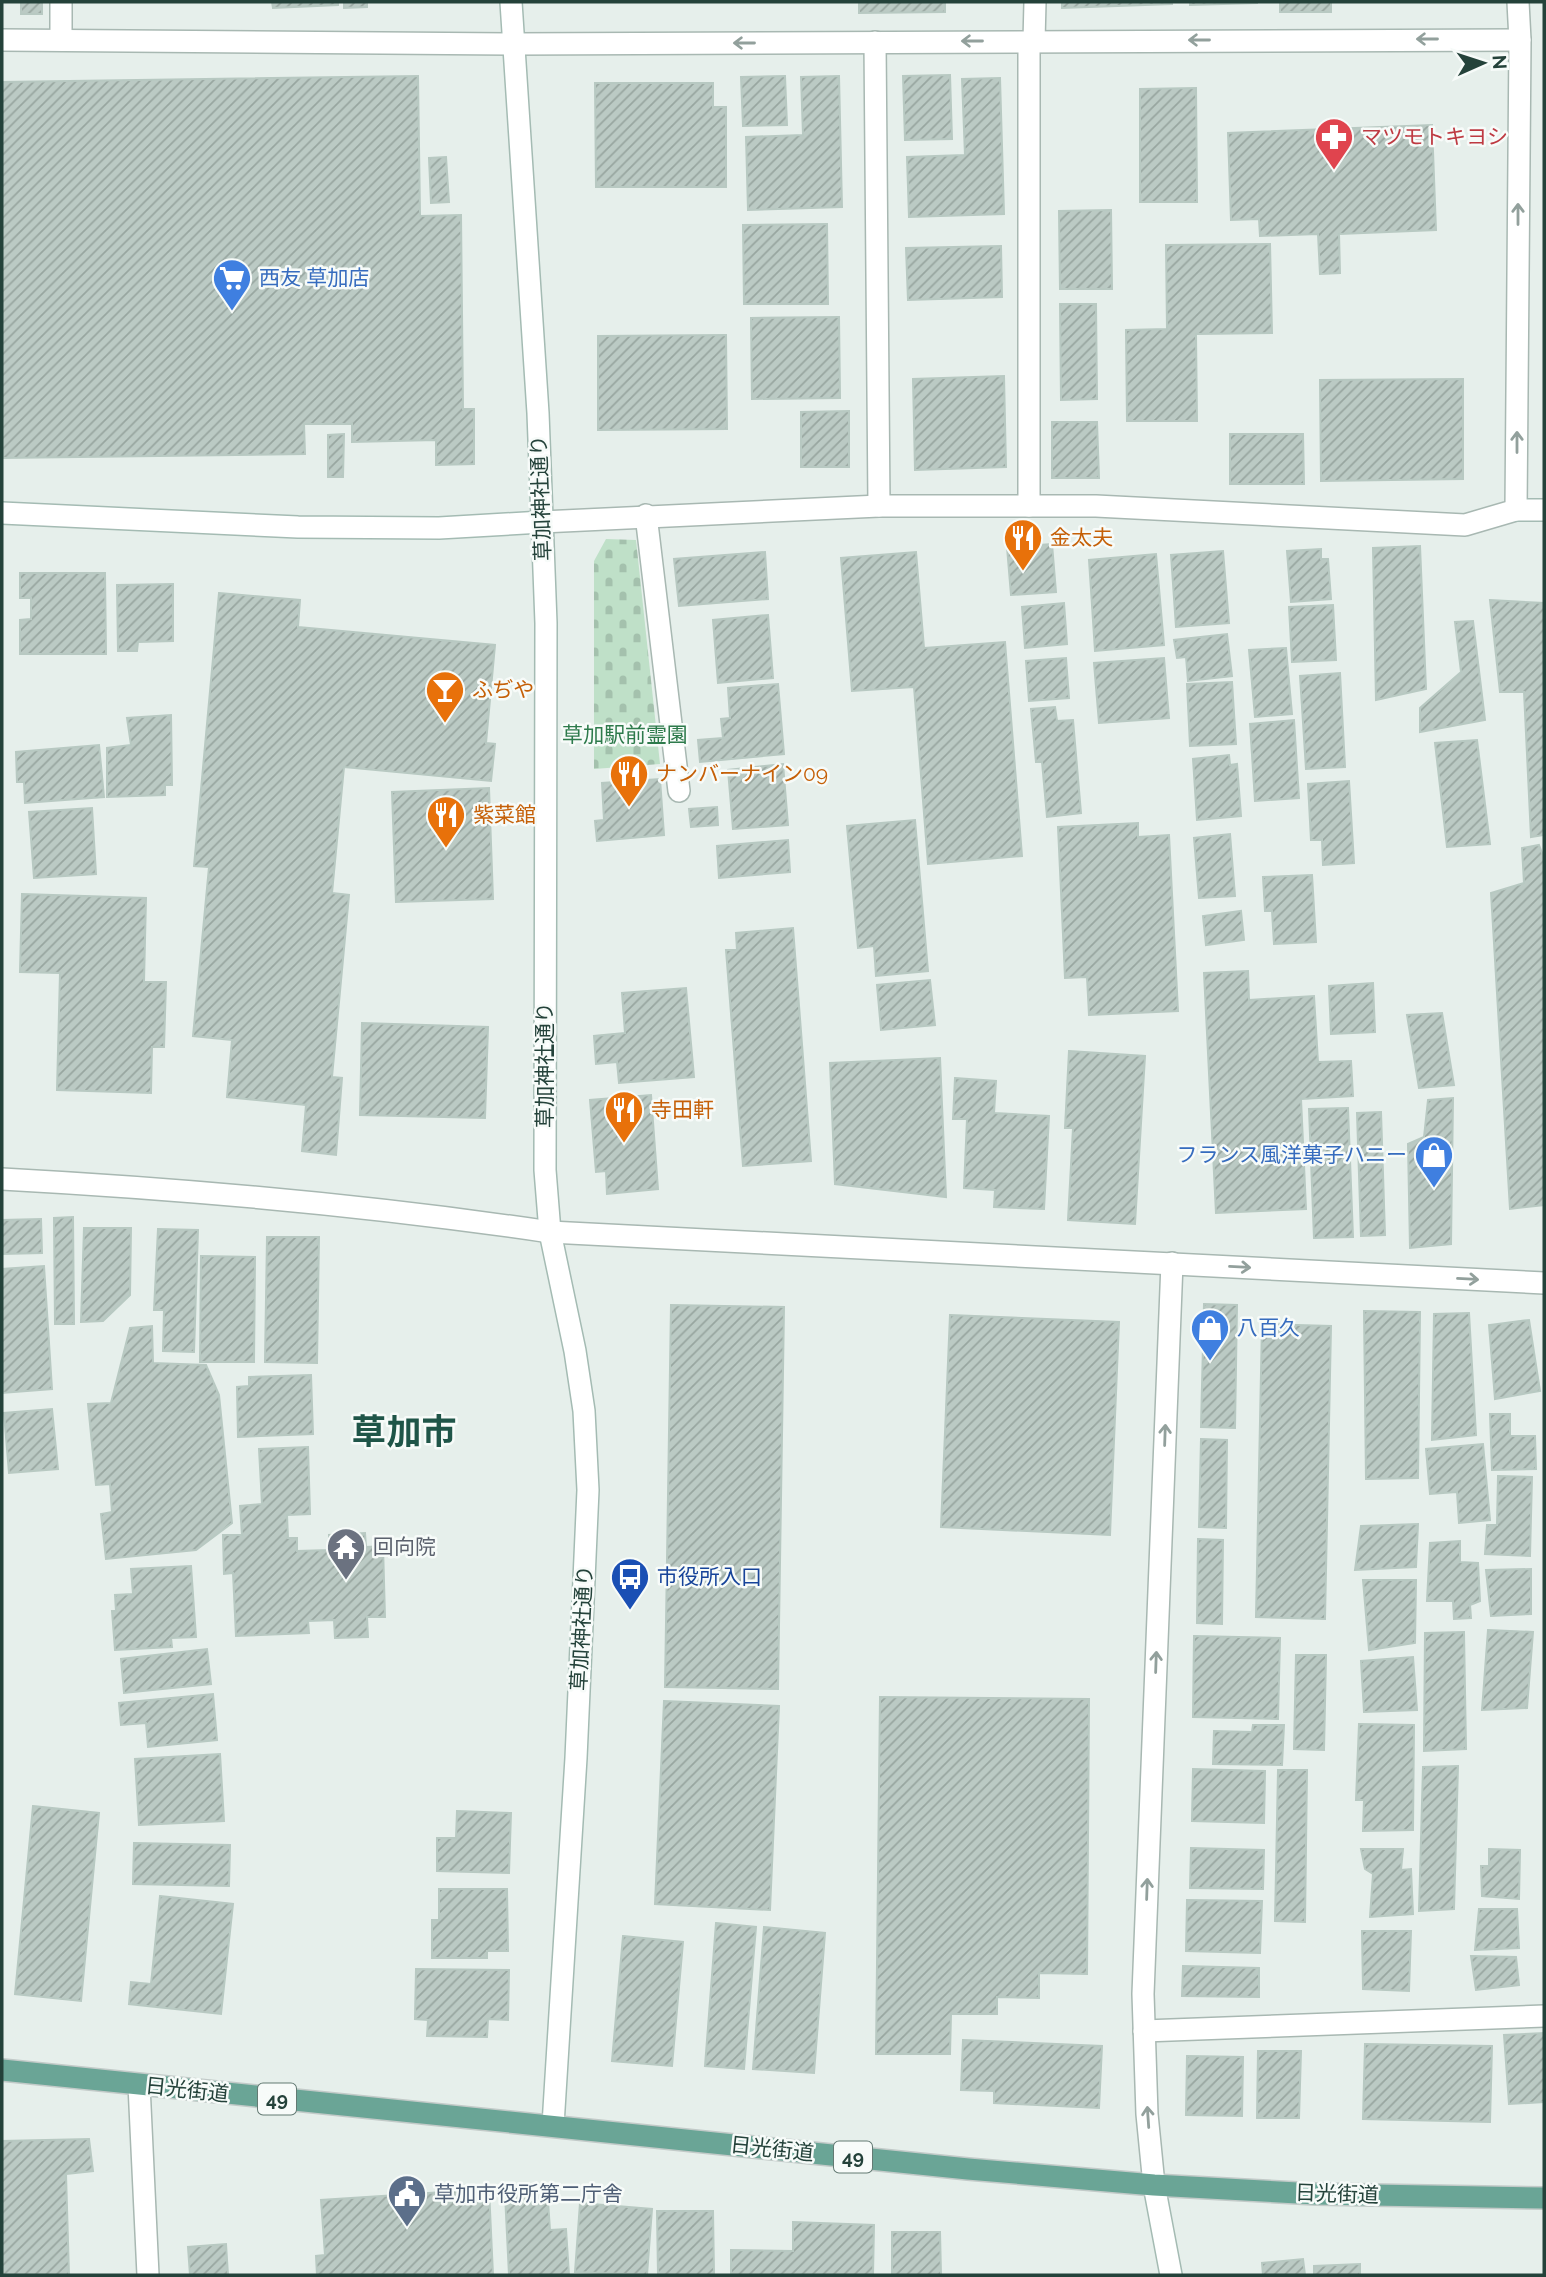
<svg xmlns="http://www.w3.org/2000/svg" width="1546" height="2277" viewBox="0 0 1546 2277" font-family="Raleway,'Noto Sans JP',sans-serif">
<defs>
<pattern id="cemetery-stones" width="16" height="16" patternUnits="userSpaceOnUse" patternTransform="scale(1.75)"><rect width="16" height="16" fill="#bfe0c8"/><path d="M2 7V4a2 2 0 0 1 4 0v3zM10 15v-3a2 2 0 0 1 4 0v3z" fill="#a4c1ad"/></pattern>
<pattern id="building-hatch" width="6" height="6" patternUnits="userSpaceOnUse" patternTransform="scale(1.75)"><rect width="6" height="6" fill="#bbcac4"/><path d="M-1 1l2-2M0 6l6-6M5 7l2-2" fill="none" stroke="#98a6a0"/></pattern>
</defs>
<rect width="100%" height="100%" fill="#e6efeb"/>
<polygon fill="url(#cemetery-stones)" points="606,539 636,540 660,764 594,769 594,561"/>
<g fill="url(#building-hatch)" stroke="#b8c9c2" stroke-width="2">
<rect x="21" y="2" width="21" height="12"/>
<polygon points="272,2 338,2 338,5 273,8"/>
<polygon points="344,2 367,2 367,7 344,8"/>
<polygon points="859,2 945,2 945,12 859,13"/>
<polygon points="1062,2 1172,2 1172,4 1062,8"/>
<polygon points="1190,2 1257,2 1257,3 1190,5"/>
<rect x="1280" y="2" width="51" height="10"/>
<polygon points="950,75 952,139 905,140 903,76"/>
<polygon points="418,76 420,216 461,215 463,409 474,409 474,464 436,465 436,440 352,442 352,424 304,424 305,454 2,458 2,82"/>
<polygon points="785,76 787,125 743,126 741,77"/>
<polygon points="839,76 842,207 748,210 746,137 803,135 801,77"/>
<polygon points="1000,78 1004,214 909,217 907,157 965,155 962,79"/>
<polygon points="595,83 713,83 713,107 726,107 726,187 596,187"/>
<polygon points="1196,88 1197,202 1140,202 1140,89"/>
<polygon points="1432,125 1436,230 1339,234 1340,273 1320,274 1318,234 1260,236 1259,219 1231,220 1228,133"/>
<polygon points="446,157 449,202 431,203 429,158"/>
<polygon points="1111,210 1112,289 1060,289 1059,211"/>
<polygon points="827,224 828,304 744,304 743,225"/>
<polygon points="1270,244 1272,333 1196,334 1197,421 1127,421 1126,330 1167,329 1166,245"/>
<polygon points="1001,246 1002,297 908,300 906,248"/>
<polygon points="1060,304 1096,304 1097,399 1061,400"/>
<polygon points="839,317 840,398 752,399 751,318"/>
<polygon points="726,335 727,429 598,430 598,336"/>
<polygon points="1004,376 1006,467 915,470 913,379"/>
<polygon points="1463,379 1463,479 1321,481 1320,380"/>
<polygon points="849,411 849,467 801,467 801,412"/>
<polygon points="1052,422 1097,422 1099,478 1052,478"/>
<polygon points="344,434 343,477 328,477 328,435"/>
<polygon points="1230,434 1303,434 1304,484 1230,484"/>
<polygon points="1052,544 1056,592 1011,595 1007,547"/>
<polygon points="1420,546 1426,689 1376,700 1373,548"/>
<polygon points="1321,549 1321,559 1328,559 1331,599 1291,602 1287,551"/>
<polygon points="1223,551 1229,623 1176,627 1171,555"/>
<polygon points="765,552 768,599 679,606 674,559"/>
<polygon points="916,552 924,648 1005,642 1022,856 928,864 914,687 852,691 841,558"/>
<polygon points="1156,554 1164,645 1095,651 1089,560"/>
<polygon points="20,573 105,573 106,654 20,654 20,620 31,619 31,598 20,598"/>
<polygon points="173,584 173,641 138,642 137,651 118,651 117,585"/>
<polygon points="219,593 300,600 298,627 495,645 486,743 495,744 491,781 344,767 332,893 349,895 332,1077 342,1078 336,1155 302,1151 306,1105 227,1097 232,1040 193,1036 209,867 194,866"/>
<polygon points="1490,600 1544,603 1544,835 1531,837 1524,692 1500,692"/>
<polygon points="1064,603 1067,644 1025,648 1022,607"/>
<polygon points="1333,605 1336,660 1292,662 1289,607"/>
<polygon points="768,615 773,678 718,683 713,620"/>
<polygon points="1473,621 1485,720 1420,732 1420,708 1461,672 1455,622"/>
<polygon points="1227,634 1232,676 1188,681 1186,657 1177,658 1174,640"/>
<polygon points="1286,648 1292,714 1255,717 1249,650"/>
<polygon points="1066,658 1069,698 1029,701 1026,661"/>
<polygon points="1164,658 1169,718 1099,723 1094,663"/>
<polygon points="1340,673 1345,767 1306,769 1300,676"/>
<polygon points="1232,682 1236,744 1190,746 1187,684"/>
<polygon points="778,684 784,754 700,762 698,740 723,738 721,719 730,718 728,688"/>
<polygon points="1055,707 1057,721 1073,720 1081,813 1047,817 1042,762 1036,762 1031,709"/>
<polygon points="171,715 172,785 165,785 165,795 107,797 107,748 131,745 127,718"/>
<polygon points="1294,720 1299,798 1255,801 1250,724"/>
<polygon points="1477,740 1490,844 1447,847 1435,743"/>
<polygon points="99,745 104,797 25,803 24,782 17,782 16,752"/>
<polygon points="1229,755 1230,765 1237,764 1241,816 1197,820 1193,759"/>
<polygon points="783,764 788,825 733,829 728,770"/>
<polygon points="660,779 664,835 597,841 595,821 604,820 602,783"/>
<polygon points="1349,781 1354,863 1323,865 1322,840 1311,840 1308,784"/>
<polygon points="489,788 493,899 396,902 392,792"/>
<polygon points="717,807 718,825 691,827 689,809"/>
<polygon points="92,808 96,874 34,878 29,812"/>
<polygon points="915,820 928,971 876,976 874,946 858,948 847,826"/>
<polygon points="1138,823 1138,837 1169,835 1178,1011 1089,1015 1087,977 1065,978 1058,827"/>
<polygon points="1230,834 1235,896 1199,898 1194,838"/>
<polygon points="788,840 790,872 719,878 717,846"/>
<polygon points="1539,845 1544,858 1544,1205 1510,1209 1491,893 1524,883 1522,848"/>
<polygon points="1312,875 1316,942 1274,944 1272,911 1265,911 1263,877"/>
<polygon points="22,894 146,898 144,982 166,982 164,1047 152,1047 151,1093 57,1090 60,973 20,972"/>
<polygon points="1241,911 1244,940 1206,945 1203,916"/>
<polygon points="793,928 811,1161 743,1166 726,950 737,950 736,933"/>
<polygon points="1248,971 1249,1000 1314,996 1318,1062 1351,1061 1353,1096 1301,1099 1306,1209 1216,1213 1204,973"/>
<polygon points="930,980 935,1025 881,1030 877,985"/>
<polygon points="1373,983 1375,1032 1331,1034 1329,986"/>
<polygon points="686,988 694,1077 619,1083 617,1062 596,1064 594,1036 625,1033 622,993"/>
<polygon points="1442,1013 1454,1085 1419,1088 1407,1015"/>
<polygon points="362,1023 488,1027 485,1118 360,1115"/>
<polygon points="1069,1051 1145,1056 1135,1224 1068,1220 1073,1128 1065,1128"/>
<polygon points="940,1058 946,1197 835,1184 830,1063"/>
<polygon points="955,1078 996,1081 994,1113 1049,1116 1044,1209 994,1207 995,1190 964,1188 967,1119 953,1119"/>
<polygon points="651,1095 658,1189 607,1194 606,1171 596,1172 590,1100"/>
<polygon points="1453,1098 1451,1244 1410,1248 1408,1144 1424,1137 1428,1100"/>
<polygon points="1348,1108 1353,1237 1314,1238 1309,1109"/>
<polygon points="1381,1112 1385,1235 1361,1236 1357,1113"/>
<polygon points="73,1217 74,1324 55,1324 54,1218"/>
<polygon points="41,1219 42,1253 2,1254 2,1220"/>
<polygon points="84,1228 131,1228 130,1295 103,1321 81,1322"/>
<polygon points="158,1229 198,1230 194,1352 163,1351 164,1310 154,1310"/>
<polygon points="267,1237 319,1237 317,1363 265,1362"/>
<polygon points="201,1256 255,1257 254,1362 200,1362"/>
<polygon points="44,1266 52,1389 2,1393 2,1269"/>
<polygon points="1204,1304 1237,1305 1235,1428 1201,1427"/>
<polygon points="671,1305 784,1307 778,1689 665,1687"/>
<polygon points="1364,1311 1420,1312 1418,1478 1366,1479"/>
<polygon points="1469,1313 1476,1435 1432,1440 1434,1314"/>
<polygon points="950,1315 1119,1322 1110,1535 941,1527"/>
<polygon points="1529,1320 1540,1391 1495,1399 1489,1325"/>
<polygon points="1262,1324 1331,1326 1325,1619 1256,1617"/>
<polygon points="152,1326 153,1363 206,1365 219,1395 232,1523 196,1550 106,1559 101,1514 112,1512 110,1484 96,1485 88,1404 111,1403 130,1328"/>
<polygon points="311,1375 313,1434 238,1437 237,1387 249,1386 249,1377"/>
<polygon points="52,1409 58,1469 9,1473 4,1413"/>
<polygon points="1490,1414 1510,1414 1510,1436 1535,1436 1536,1469 1492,1470"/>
<polygon points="1201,1439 1227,1440 1226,1528 1199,1527"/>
<polygon points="1483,1444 1490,1520 1459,1523 1457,1492 1430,1494 1426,1449"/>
<polygon points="308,1447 310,1514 287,1515 288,1538 297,1538 297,1551 330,1550 329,1535 365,1533 366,1547 383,1546 385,1617 367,1617 368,1637 335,1638 334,1620 308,1621 309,1633 236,1636 233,1573 224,1574 223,1535 242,1535 240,1506 262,1504 259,1449"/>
<polygon points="1498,1476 1532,1477 1530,1556 1485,1554 1487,1525 1497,1525"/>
<polygon points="1418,1524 1416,1567 1355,1570 1361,1526"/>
<polygon points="1198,1539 1223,1540 1222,1624 1197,1623"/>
<polygon points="1460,1541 1460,1562 1478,1563 1480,1601 1470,1605 1471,1618 1454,1619 1453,1601 1427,1601 1430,1543"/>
<polygon points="191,1566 196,1637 171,1638 172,1647 115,1650 112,1611 116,1611 115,1595 133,1594 131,1569"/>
<polygon points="1531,1569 1531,1614 1491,1616 1486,1570"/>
<polygon points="1363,1580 1416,1580 1415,1643 1369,1650"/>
<polygon points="1488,1630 1533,1632 1527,1708 1482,1710"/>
<polygon points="1464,1632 1466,1749 1424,1751 1425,1633"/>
<polygon points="1194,1636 1280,1638 1278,1719 1193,1717"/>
<polygon points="207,1649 211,1684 124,1693 121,1659"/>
<polygon points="1296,1655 1326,1655 1324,1750 1294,1749"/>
<polygon points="1413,1657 1417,1710 1364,1712 1361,1661"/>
<polygon points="213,1694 217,1740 148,1747 146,1723 121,1725 119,1703"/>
<polygon points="880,1697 1089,1699 1087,1974 1039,1973 1039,1998 997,1997 997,2014 951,2014 950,2054 876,2054"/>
<polygon points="664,1701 779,1706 770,1910 655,1904"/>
<polygon points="1359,1724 1414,1725 1413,1830 1363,1831 1364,1800 1356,1800"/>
<polygon points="1253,1725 1284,1725 1282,1765 1213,1764 1214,1731 1252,1732"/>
<polygon points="220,1754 224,1821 139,1825 135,1759"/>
<polygon points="1458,1766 1454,1909 1419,1911 1423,1767"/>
<polygon points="1193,1769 1265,1771 1264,1823 1192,1821"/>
<polygon points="1278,1770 1307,1770 1305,1922 1275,1921"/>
<polygon points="33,1806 99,1813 81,2001 15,1994"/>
<polygon points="457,1811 511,1813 509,1873 437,1871 437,1838 456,1838"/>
<polygon points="134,1843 230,1845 229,1886 133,1884"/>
<polygon points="1191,1848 1264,1850 1263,1889 1190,1888"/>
<polygon points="1361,1849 1403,1849 1401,1870 1411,1869 1413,1914 1370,1917 1373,1874 1365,1869"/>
<polygon points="1489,1849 1520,1850 1519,1899 1482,1896 1481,1866 1489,1866"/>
<polygon points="439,1889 507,1889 508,1951 487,1951 487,1958 432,1958 432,1920 439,1920"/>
<polygon points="160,1896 233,1904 221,2014 129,2004 131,1982 151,1984"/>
<polygon points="1187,1900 1262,1901 1260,1953 1186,1951"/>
<polygon points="1479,1909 1517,1909 1519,1948 1475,1950"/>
<polygon points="716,1923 756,1927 744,2069 705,2066"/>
<polygon points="764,1927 825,1933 814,2073 753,2069"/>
<polygon points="1362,1931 1411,1931 1409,1991 1363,1989"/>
<polygon points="623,1936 683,1942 672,2066 612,2061"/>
<polygon points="1471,1956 1516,1957 1519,1985 1476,1990"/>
<polygon points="1183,1966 1259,1968 1259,1997 1182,1996"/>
<polygon points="416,1969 509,1970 508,2020 488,2019 487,2037 427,2036 428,2020 415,2019"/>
<polygon points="1544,2033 1544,2102 1509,2104 1504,2035"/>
<polygon points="963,2040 1102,2046 1099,2108 994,2103 994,2091 961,2090"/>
<polygon points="1365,2044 1492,2046 1490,2122 1363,2119"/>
<polygon points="1258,2051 1301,2051 1299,2118 1257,2118"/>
<polygon points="1187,2056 1243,2057 1242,2116 1186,2115"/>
<polygon points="89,2139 93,2171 66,2174 69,2275 2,2275 2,2141"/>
<polygon points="489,2189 493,2275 317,2275 316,2256 325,2255 321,2200"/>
<polygon points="535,2193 536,2202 548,2201 550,2230 566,2229 569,2275 509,2275 505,2194"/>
<polygon points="580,2203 652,2209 647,2275 575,2272"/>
<polygon points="657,2211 713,2211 714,2275 658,2275"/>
<polygon points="793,2222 874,2225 873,2275 731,2275 731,2250 793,2251"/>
<polygon points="892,2232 940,2232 941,2275 892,2275"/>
<polygon points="226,2244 228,2275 190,2275 188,2247"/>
<polygon points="1303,2259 1305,2275 1263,2275 1262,2263"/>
<polygon points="1360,2264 1360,2275 1314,2275 1314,2266"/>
</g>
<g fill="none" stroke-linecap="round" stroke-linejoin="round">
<g stroke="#a8b8b2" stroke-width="24">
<g id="lane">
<polyline points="61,40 61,2"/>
<polyline points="1029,41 1029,506"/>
<polyline points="1034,41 1035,2"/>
<polyline points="646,515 679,791"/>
<polyline points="1144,2031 1544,2016"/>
</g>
</g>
<g stroke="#a8b8b2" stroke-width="24">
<g id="street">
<polyline points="2,40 512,44 1520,40"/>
<polyline points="875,42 879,506"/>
<polyline points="542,522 879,506 1096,506 1465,525 1516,510 1520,40 1518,2"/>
<path d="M2 1179C185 1189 368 1205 550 1232L1544 1283"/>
<polyline points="139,2085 148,2275"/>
<polyline points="1154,2185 1147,2114 1143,1994 1172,1263"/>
</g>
</g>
<g stroke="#a4bbb3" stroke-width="24">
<g id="secondary">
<polyline points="511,2 538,413 546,623 545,1170 550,1232 575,1351 584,1411 588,1490 576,1758 553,2125"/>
<polyline points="1516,510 1544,510"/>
<polyline points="2,513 298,527 439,528 542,522"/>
<polyline points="1154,2185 1171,2275"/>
</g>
</g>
<g stroke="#c2cac8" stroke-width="24">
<polyline id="primary" points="2,2070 968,2169 1154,2185 1316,2194 1544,2198"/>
</g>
<use href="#lane" stroke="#fff" stroke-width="21"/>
<use href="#street" stroke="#fff" stroke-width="21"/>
<use href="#secondary" stroke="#fff" stroke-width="21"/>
<use href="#primary" stroke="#6aa596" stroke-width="21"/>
</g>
<defs><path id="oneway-shaft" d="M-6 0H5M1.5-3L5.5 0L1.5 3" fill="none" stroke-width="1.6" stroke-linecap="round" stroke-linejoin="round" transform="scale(1.75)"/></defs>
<g stroke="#92a09c">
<use href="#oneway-shaft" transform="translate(1427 39) rotate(180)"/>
<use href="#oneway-shaft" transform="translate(1199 40) rotate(180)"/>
<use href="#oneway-shaft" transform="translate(972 41) rotate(180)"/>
<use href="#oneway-shaft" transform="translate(744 43) rotate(180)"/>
<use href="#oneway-shaft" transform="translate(1518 214) rotate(-90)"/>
<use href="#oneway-shaft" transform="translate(1517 442) rotate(-90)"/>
<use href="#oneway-shaft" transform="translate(1240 1267) rotate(3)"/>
<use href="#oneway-shaft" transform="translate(1468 1279) rotate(3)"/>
<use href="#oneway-shaft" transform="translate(1165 1435) rotate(-88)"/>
<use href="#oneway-shaft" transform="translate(1156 1662) rotate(-88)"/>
<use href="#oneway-shaft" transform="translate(1147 1889) rotate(-88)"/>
<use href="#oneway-shaft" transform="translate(1148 2117) rotate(-94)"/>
</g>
<defs>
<g id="pharmacy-pin" transform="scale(2.0125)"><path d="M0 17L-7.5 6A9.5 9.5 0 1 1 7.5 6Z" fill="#e0444e" stroke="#f7fbf9"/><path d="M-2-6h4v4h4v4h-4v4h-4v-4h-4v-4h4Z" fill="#fff"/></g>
<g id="supermarket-pin" transform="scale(2.0125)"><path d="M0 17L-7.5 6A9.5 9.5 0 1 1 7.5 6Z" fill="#3f7fe0" stroke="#f7fbf9"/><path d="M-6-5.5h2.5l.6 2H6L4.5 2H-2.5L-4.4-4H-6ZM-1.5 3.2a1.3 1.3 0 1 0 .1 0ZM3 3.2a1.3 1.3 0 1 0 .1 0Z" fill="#fff"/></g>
<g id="restaurant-pin" transform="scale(2.0125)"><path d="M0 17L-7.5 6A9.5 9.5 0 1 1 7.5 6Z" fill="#e8710a" stroke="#f7fbf9"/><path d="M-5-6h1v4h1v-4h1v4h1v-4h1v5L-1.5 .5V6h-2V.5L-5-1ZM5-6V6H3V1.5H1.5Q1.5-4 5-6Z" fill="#fff"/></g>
<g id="bar-pin" transform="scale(2.0125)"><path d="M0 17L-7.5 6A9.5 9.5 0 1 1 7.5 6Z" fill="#e8710a" stroke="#f7fbf9"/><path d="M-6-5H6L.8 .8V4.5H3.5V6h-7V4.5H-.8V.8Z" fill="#fff"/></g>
<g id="shop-pin" transform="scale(2.0125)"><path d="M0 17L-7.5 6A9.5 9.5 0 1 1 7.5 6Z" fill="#3f7fe0" stroke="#f7fbf9"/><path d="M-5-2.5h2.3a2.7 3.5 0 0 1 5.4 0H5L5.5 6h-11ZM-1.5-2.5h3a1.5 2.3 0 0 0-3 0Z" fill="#fff"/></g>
<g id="temple-pin" transform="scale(2.0125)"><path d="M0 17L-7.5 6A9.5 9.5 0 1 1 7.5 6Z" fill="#6b7280" stroke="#f7fbf9"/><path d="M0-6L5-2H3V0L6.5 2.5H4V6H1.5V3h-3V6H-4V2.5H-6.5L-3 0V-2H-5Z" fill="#fff"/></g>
<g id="bus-pin" transform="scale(2.0125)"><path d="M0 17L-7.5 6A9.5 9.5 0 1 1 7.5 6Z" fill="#1a4fb4" stroke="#f7fbf9"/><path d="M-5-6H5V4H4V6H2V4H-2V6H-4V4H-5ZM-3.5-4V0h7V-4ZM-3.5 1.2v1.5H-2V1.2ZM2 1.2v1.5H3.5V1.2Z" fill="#fff"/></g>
<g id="civic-pin" transform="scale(2.0125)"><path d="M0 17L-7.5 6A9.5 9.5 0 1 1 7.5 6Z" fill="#5c6f8a" stroke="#f7fbf9"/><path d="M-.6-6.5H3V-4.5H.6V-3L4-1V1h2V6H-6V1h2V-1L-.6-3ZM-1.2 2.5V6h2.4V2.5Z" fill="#fff"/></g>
</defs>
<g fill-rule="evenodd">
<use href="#pharmacy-pin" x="1334" y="137"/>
<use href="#supermarket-pin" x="232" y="278"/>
<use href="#restaurant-pin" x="1023" y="538"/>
<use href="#bar-pin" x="445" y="690"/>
<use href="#restaurant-pin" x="629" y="774"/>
<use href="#restaurant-pin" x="446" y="815"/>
<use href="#restaurant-pin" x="624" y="1110"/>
<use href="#shop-pin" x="1434" y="1155"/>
<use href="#shop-pin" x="1210" y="1328"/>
<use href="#temple-pin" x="346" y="1547"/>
<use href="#bus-pin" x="630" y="1577"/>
<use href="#civic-pin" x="407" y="2194"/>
</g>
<g text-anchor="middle" stroke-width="5" stroke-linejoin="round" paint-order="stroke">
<g fill="#f7fbf9" stroke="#637a73" stroke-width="2">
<rect x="258" y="2083.5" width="38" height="31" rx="5"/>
<rect x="834" y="2141.5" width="38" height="31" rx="5"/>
</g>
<g font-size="19" font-weight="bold" fill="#24423a">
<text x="277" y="2106">49</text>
<text x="853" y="2164">49</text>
</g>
<g font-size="21" fill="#be3a42" stroke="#f7fbf9" text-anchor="start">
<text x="1361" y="144">マツモトキヨシ</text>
</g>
<g font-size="21" fill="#366cbe" stroke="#f7fbf9" text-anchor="start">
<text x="259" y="285">西友 草加店</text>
<text x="1407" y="1162" text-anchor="end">フランス風洋菓子ハニー</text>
<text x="1237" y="1335">八百久</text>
</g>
<g font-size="21" fill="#24423a" stroke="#f7fbf9">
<text transform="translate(541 498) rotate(-92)" y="7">草加神社通り</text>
<text transform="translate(545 1065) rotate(-90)" y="7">草加神社通り</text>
<text transform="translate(582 1628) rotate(-87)" y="7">草加神社通り</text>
<text transform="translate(187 2090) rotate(6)" y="7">日光街道</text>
<text transform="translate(772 2149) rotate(6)" y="7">日光街道</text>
<text transform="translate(1337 2194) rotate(2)" y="7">日光街道</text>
</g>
<g font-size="21" fill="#c56008" stroke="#f7fbf9" text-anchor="start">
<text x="1050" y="545">金太夫</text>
<text x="472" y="697">ふぢや</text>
<text x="656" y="781">ナンバーナイン09</text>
<text x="473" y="822">紫菜館</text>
<text x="651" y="1117">寺田軒</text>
</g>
<g font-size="21" fill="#2d7a4b" stroke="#f7fbf9">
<text x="625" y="742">草加駅前霊園</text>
</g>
<g font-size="21" fill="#5b616d" stroke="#f7fbf9" text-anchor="start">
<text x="373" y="1554">回向院</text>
</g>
<g font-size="21" fill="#164399" stroke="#f7fbf9" text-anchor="start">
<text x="657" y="1584">市役所入口</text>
</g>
<g font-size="21" fill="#4e5e75" stroke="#f7fbf9" text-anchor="start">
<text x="434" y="2201">草加市役所第二庁舎</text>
</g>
<g font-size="35" font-weight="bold" fill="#1f5548" stroke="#f7fbf9">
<text x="404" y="1444">草加市</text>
</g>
</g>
<rect width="1546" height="2277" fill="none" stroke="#24423a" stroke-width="7"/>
<g transform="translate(1483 63) rotate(87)" stroke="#f7fbf9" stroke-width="5" paint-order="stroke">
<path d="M0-5L12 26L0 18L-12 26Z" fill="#24423a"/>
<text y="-10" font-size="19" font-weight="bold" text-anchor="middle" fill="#24423a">N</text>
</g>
</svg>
